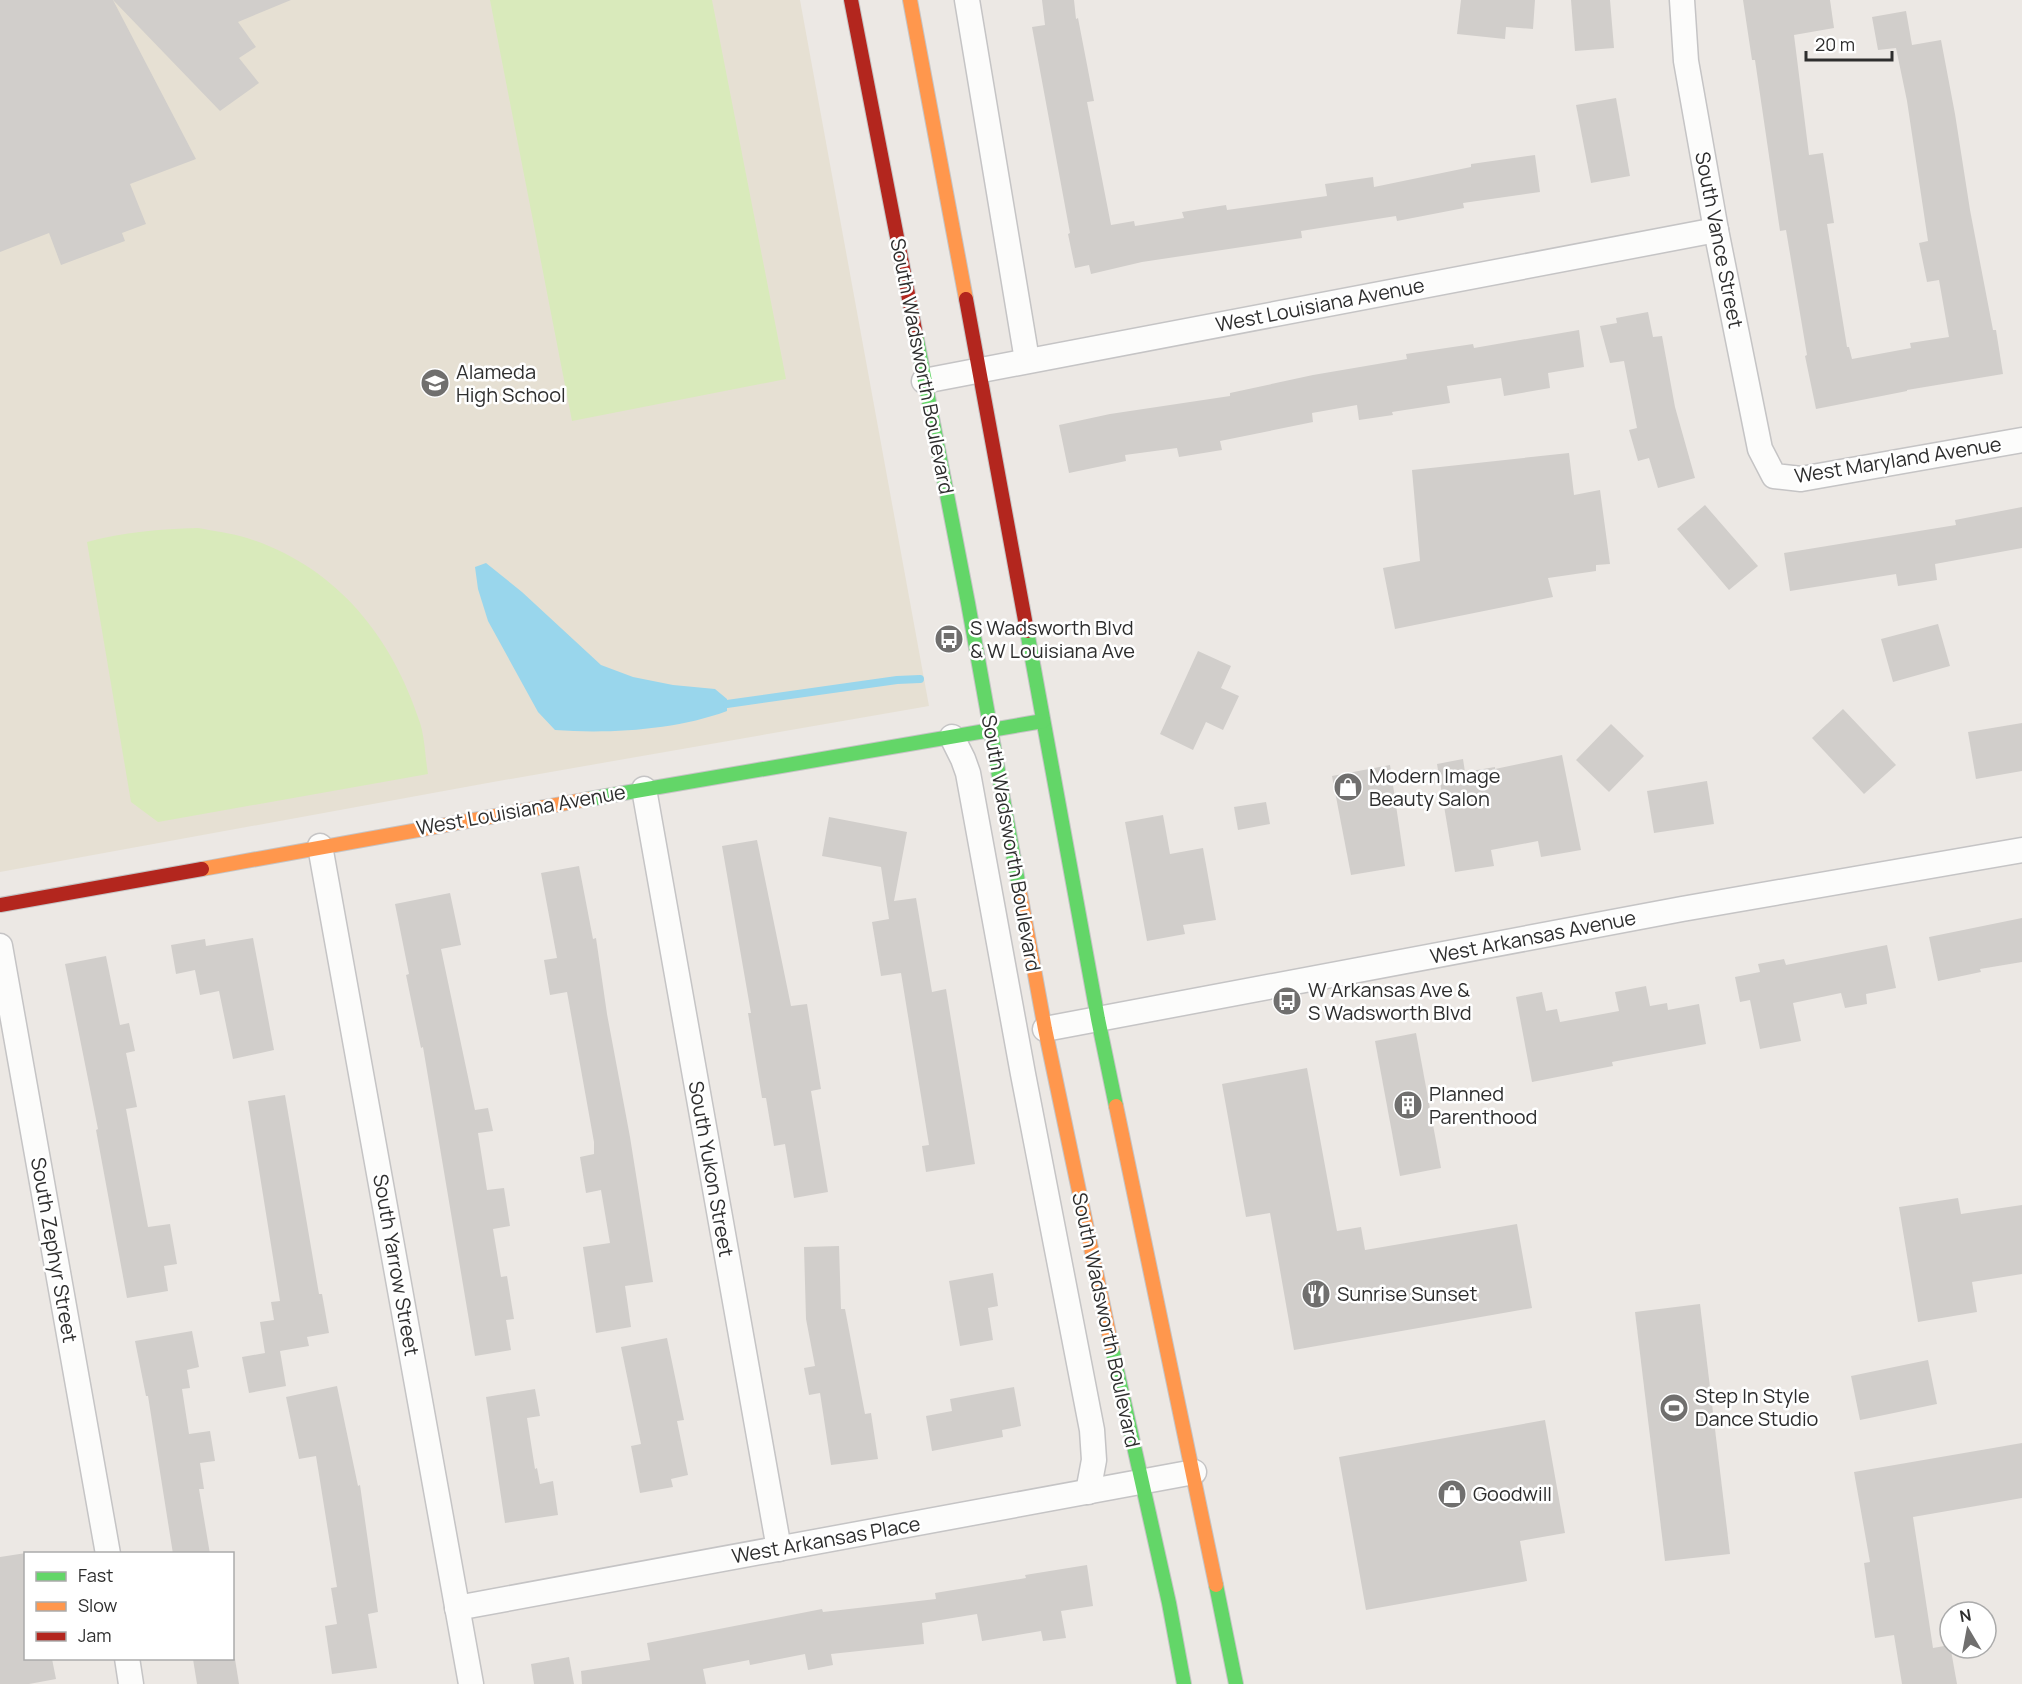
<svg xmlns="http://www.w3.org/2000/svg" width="2022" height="1684" viewBox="0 0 2022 1684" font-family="Manrope,sans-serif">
<rect width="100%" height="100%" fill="#ece8e4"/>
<polygon fill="#e6e0d3" points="0,0 800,0 929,706 493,782 0,872"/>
<g fill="#d9eabb">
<polygon points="490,0 712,0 786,379 572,421"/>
<path d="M198 528C214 531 231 533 247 538 335 566 391 635 419 720 425 736 425 757 428 774L158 822 131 802 87 542C124 532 159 529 198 528Z"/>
</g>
<path fill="#99d6ec" d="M486 563 522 592 601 665 633 677 673 685 715 689 727 699V711C676 730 609 734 555 730L538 712 488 621 478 589 475 567Z"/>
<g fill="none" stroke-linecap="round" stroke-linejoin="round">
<polyline stroke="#99d6ec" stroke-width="8" points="727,704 897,680 920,679"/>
</g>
<g fill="#d1cecb">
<polygon points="0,0 113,0 196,159 130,184 146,224 122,233 125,241 61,265 49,233 0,252"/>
<polygon points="113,0 291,0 238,22 256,47 239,58 259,83 220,111"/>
<polygon points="1042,0 1074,0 1076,19 1078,18 1094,101 1087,102 1111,225 1134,221 1135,226 1184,218 1182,212 1226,205 1227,210 1327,196 1325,184 1373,177 1374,187 1471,167 1471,164 1535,155 1540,192 1463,203 1464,208 1397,221 1396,216 1301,231 1302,238 1142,262 1091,274 1089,265 1075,268 1068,234 1070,233 1032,27 1045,25"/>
<polygon points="1461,0 1535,0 1533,29 1506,27 1505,39 1457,34"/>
<polygon points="1571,0 1610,0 1614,48 1575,51"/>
<polygon points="1743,0 1830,0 1834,28 1794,35 1809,155 1823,153 1834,223 1827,224 1847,347 1849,347 1852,359 1911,348 1910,343 1949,337 1939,280 1927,282 1919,243 1928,241 1907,101 1896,48 1878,50 1872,17 1906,11 1912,45 1941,40 1955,114 1970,210 1993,330 1996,330 2003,374 1907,390 1907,391 1816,409 1805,356 1807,355 1786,230 1780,231 1755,60 1752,60"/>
<polygon points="1616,98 1630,176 1591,183 1576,105"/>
<polygon points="1648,312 1653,337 1662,336 1675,407 1695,478 1658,488 1649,458 1638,461 1629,430 1637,428 1624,361 1610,363 1600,326 1617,323 1616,318"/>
<polygon points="1579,330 1584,367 1548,373 1550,388 1504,396 1501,378 1447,386 1450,403 1392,412 1393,415 1359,420 1357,405 1312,413 1313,422 1220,441 1222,450 1179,457 1177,448 1125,455 1126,461 1069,473 1059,425 1110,414 1230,396 1230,393 1313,375 1407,359 1406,354 1473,344 1474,348"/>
<polygon points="1569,453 1574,495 1600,490 1610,564 1596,565 1596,571 1548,578 1553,597 1395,629 1383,568 1420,561 1412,470"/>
<polygon points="1705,505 1758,566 1729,590 1677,529"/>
<polygon points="2022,507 2022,548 1935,564 1937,580 1898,586 1896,574 1790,591 1784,553 1956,525 1955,520"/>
<polygon points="1938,624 1950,666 1893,682 1881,639"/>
<polygon points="1198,651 1231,666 1221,688 1239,696 1223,730 1206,722 1193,750 1160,734"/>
<polygon points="1843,709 1896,765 1864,794 1812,738"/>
<polygon points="2022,723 2022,771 1976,779 1968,732"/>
<polygon points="1611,724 1644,756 1609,792 1576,760"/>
<polygon points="1562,755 1581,850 1541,857 1538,841 1491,850 1494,866 1455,872 1437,764 1463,759 1465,772 1495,767 1495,769"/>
<polygon points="1390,765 1405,866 1351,875 1332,776"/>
<polygon points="1707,781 1714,824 1654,833 1647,791"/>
<polygon points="1266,802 1270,824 1238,830 1234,807"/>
<polygon points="1163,815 1170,854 1203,848 1216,920 1183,925 1185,934 1147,941 1125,822"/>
<polygon points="829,817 907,832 894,901 916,898 932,992 946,989 975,1164 926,1172 922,1146 929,1145 901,973 881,976 872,922 889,919 881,867 822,856"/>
<polygon points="757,840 791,1006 807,1004 821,1089 811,1091 828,1192 794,1198 785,1144 774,1146 766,1098 762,1098 748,1013 751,1013 722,846"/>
<polygon points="579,866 593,939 596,938 607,1014 630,1137 653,1282 625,1286 631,1327 596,1333 583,1247 610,1243 601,1190 586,1193 580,1157 594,1154 594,1142 567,992 550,995 544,960 557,958 541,873"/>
<polygon points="450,893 461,945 441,949 475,1110 488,1108 493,1131 478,1133 487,1190 504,1188 510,1226 493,1229 501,1277 507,1276 514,1319 506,1320 511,1350 475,1356 423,1047 421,1048 406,975 409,974 395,904"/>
<polygon points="2022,918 2022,962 1980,969 1981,972 1938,981 1929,937"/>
<polygon points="253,938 274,1050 233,1059 219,991 200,995 195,970 176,974 171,945 205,939 206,946"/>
<polygon points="1887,945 1896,988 1866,994 1867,1004 1845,1008 1841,993 1793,1003 1801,1041 1760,1049 1750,1000 1740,1002 1735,977 1760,972 1758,964 1784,959 1786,965"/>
<polygon points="106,956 120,1025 129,1023 135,1051 126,1053 137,1107 126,1109 148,1227 170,1224 177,1264 164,1266 168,1291 127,1298 96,1130 98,1129 65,964"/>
<polygon points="1646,986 1650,1006 1667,1003 1668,1010 1699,1004 1706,1044 1612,1062 1613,1066 1532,1082 1516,997 1542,992 1546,1011 1557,1009 1560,1022 1619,1011 1615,992"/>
<polygon points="1416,1033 1441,1168 1400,1176 1375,1041"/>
<polygon points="1307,1068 1337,1231 1361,1227 1365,1250 1517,1224 1532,1308 1294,1350 1270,1213 1246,1217 1222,1084"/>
<polygon points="285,1095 319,1294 322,1294 329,1333 307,1337 309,1346 280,1351 286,1386 249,1393 242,1357 265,1353 260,1322 274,1320 271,1302 280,1301 248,1101"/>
<polygon points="1958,1198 1961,1214 2022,1205 2022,1274 1972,1282 1977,1312 1918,1322 1899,1207"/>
<polygon points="839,1246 841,1309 845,1309 865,1414 871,1413 878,1459 831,1465 820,1393 809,1395 804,1368 815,1366 806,1319 804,1247"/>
<polygon points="993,1273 998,1306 988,1308 993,1340 960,1346 949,1281"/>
<polygon points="1700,1304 1730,1554 1665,1561 1635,1312"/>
<polygon points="192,1331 199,1367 187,1370 190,1388 182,1389 189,1434 210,1431 215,1461 200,1463 204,1489 199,1489 210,1554 173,1554 148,1396 146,1396 135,1341"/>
<polygon points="667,1338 684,1420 677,1421 688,1475 671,1479 673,1487 640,1493 631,1446 641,1444 621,1347"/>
<polygon points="1928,1360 1937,1404 1860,1420 1851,1376"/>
<polygon points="337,1386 358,1486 360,1485 378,1612 368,1614 377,1668 332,1674 325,1626 337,1624 331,1588 337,1587 316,1456 299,1459 286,1397"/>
<polygon points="1014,1387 1021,1426 1002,1430 1003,1437 932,1451 926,1416 952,1411 950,1399"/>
<polygon points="535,1389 540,1416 527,1418 535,1469 537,1468 540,1484 553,1481 558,1515 505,1523 486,1397"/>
<polygon points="1545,1420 1565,1533 1520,1541 1527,1581 1366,1610 1339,1457"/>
<polygon points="2022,1443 2022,1498 1913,1517 1933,1648 1950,1645 1957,1684 1902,1684 1894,1635 1875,1638 1864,1563 1870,1562 1854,1472"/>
<polygon points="26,1553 26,1659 52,1659 56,1679 29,1684 0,1684 0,1557"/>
<polygon points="1087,1565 1093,1606 1061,1611 1066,1638 1043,1641 1041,1631 982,1641 977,1614 922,1623 924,1644 831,1654 833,1665 808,1670 805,1654 750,1665 749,1660 703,1669 706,1684 582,1684 581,1671 650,1660 647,1643 822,1609 823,1612 936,1599 935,1593 1026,1578 1025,1575"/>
<polygon points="569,1657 574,1684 534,1684 531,1664"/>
<polygon points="193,1659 235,1659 239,1684 197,1684"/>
</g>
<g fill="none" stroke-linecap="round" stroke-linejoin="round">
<g stroke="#c5c4c5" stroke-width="27">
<g id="street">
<polyline points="967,0 1027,360"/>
<polyline points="1682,0 1686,61 1716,230 1760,449 1774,476 1801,479 2022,440"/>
<polyline points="924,381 1716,230"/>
<polyline points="952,737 963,759 968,773 1023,1074 1092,1430 1094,1460 1088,1492"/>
<polyline points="644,789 779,1549"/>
<polyline points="320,846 471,1684"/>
<polyline points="0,946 108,1554"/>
<polyline points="1045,1029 1682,909 2022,850"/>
<polyline points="457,1608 1194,1472"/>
<polyline points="127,1658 131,1684"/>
</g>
</g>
<g stroke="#c5c4c5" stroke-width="16">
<g id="fast">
<polyline points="916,335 968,603 1020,893"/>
<polyline points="1027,631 1098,1019 1116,1106"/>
<polyline points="589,799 1043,721"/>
<polyline points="1112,1348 1169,1603 1184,1684"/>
<polyline points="1216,1585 1236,1684"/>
</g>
</g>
<g stroke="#c5c4c5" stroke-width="16">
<g id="slow">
<polyline points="910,0 966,299"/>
<polyline points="202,869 589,799"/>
<polyline points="1020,893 1045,1029 1112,1348"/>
<polyline points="1116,1106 1216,1585"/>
</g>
</g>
<g stroke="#c5c4c5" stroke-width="16">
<g id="jam">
<polyline points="851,0 916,335"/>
<polyline points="966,299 1027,631"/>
<polyline points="0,905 202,869"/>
</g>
</g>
<use href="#street" stroke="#fcfcfb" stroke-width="24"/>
<use href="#fast" stroke="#63d668" stroke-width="14"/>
<use href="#slow" stroke="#ff974d" stroke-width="14"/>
<use href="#jam" stroke="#b3261e" stroke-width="14"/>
</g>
<defs>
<g id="school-disc" transform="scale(1.5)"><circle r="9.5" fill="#706f6e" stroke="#fff"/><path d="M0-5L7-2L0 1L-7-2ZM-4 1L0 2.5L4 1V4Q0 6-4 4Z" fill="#fff"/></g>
<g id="bus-disc" transform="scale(1.5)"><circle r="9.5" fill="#706f6e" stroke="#fff"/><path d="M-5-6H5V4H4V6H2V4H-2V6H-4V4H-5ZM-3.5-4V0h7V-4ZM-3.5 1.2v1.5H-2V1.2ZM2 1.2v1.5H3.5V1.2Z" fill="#fff"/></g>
<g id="shop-disc" transform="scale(1.5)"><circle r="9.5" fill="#706f6e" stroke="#fff"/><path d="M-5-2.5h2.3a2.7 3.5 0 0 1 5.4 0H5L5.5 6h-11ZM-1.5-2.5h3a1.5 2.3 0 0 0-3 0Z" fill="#fff"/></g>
<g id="building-disc" transform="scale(1.5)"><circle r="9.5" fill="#706f6e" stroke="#fff"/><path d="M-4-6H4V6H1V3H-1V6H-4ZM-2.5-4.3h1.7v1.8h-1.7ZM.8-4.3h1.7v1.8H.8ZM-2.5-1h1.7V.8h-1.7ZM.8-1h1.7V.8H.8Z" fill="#fff"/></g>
<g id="restaurant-disc" transform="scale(1.5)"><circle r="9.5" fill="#706f6e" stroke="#fff"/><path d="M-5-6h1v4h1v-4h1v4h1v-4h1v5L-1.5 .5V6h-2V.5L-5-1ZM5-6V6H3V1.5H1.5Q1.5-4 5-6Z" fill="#fff"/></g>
<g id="stadium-disc" transform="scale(1.5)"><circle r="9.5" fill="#706f6e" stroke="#fff"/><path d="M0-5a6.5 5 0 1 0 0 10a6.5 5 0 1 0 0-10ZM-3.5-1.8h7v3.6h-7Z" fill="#fff"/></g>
</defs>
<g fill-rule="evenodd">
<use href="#school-disc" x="435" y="383"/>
<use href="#bus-disc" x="949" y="639"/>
<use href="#shop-disc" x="1348" y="787"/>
<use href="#bus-disc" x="1287" y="1001"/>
<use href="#building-disc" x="1408" y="1105"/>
<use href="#restaurant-disc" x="1316" y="1294"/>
<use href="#stadium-disc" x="1674" y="1408"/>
<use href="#shop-disc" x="1452" y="1494"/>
</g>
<g text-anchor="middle" stroke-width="5" stroke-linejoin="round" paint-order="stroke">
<g font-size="20" fill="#2e2e2e" stroke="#fff">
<text transform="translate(1719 240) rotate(79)" y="7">South Vance Street</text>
<text transform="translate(1320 305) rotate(-11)" y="7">West Louisiana Avenue</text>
<text transform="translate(922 366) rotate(79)" y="7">South Wadsworth Boulevard</text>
<text transform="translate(1898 460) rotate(-9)" y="7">West Maryland Avenue</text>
<text transform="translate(521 810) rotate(-10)" y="7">West Louisiana Avenue</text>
<text transform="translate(1011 843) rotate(80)" y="7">South Wadsworth Boulevard</text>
<text transform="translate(1533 937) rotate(-11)" y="7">West Arkansas Avenue</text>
<text transform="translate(711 1169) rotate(80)" y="7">South Yukon Street</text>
<text transform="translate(54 1250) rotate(80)" y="7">South Zephyr Street</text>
<text transform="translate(396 1265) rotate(80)" y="7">South Yarrow Street</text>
<text transform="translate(1106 1320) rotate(78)" y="7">South Wadsworth Boulevard</text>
<text transform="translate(826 1540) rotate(-10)" y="7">West Arkansas Place</text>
</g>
<g font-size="20" fill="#2e2e2e" stroke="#fff" text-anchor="start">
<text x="456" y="379">Alameda<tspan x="456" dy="23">High School</tspan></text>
<text x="970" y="635">S Wadsworth Blvd<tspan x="970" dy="23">&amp; W Louisiana Ave</tspan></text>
<text x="1369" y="783">Modern Image<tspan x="1369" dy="23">Beauty Salon</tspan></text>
<text x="1308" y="997">W Arkansas Ave &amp;<tspan x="1308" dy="23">S Wadsworth Blvd</tspan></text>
<text x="1429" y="1101">Planned<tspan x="1429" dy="23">Parenthood</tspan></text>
<text x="1337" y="1301">Sunrise Sunset</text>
<text x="1695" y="1403">Step In Style<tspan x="1695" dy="23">Dance Studio</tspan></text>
<text x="1473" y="1501">Goodwill</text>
</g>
</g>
<rect x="24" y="1552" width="210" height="108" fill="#ffffff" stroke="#ababab" stroke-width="1.5"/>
<rect x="36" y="1572" width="30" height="9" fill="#63d668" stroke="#ababab" stroke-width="1.5"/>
<text x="78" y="1582" font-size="18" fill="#2e2e2e">Fast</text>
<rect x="36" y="1602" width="30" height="9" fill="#ff974d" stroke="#ababab" stroke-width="1.5"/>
<text x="78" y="1612" font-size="18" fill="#2e2e2e">Slow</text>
<rect x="36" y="1632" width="30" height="9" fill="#b3261e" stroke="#ababab" stroke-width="1.5"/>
<text x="78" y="1642" font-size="18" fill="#2e2e2e">Jam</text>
<g transform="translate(1968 1630) rotate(350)"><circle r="28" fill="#ffffff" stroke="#ababab" stroke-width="1.5"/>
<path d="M0-4.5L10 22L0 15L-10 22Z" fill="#706f6e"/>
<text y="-9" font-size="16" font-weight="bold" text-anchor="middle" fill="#2e2e2e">N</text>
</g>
<path d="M1806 51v9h86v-9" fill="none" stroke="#2e2e2e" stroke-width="3"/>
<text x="1815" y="51" font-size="18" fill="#2e2e2e" stroke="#ffffff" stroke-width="4.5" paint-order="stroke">20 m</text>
</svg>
